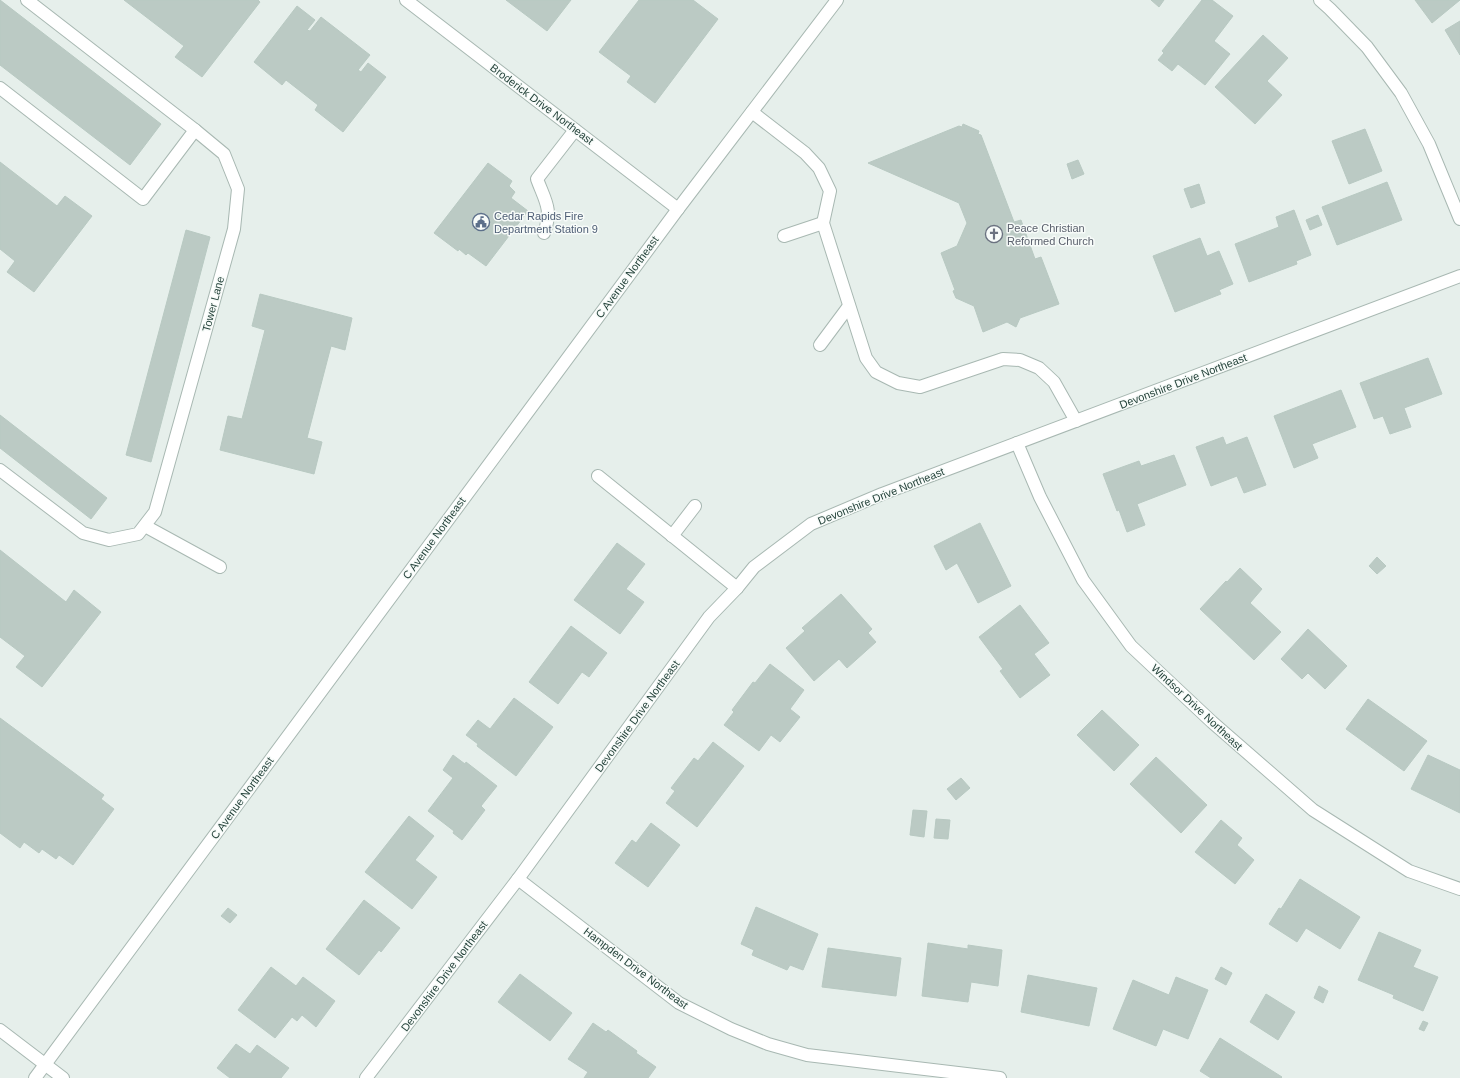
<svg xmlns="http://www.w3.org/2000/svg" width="1460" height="1078" viewBox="0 0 1460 1078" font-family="Helvetica,sans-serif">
<rect width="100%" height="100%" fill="#e6efeb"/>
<g fill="#bbcac4" stroke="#b8c9c2">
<polygon points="0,0 161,124 130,165 0,65"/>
<polygon points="124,0 258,0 260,2 202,77 175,57 184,46"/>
<polygon points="506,0 571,0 547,31"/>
<polygon points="639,0 693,0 718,19 655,103 627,82 631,76 599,52"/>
<polygon points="1151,0 1164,0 1159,7"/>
<polygon points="1202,0 1212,0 1233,16 1214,41 1230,54 1205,85 1178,64 1172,71 1158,60 1164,53 1162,51"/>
<polygon points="1415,0 1460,0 1432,23"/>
<polygon points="297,6 315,20 307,30 310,31 321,17 370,55 358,70 361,72 368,63 386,77 343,132 315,110 318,105 286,80 282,85 254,62"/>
<polygon points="1460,21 1460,55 1445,30"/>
<polygon points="1263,35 1288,58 1267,81 1282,95 1255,124 1215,87"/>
<polygon points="963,124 979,131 978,134 981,135 1014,222 1021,220 1035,259 1041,257 1059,304 1020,318 1016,327 1007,322 983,332 974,306 956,298 953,291 955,290 941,253 957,246 967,223 959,203 868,163 959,126 962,127"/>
<polygon points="1365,129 1382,171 1349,184 1332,141"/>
<polygon points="1078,160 1084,174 1072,179 1067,164"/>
<polygon points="0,162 57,206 65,196 92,216 34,292 7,272 15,261 0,249"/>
<polygon points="488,163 512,181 509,186 515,192 511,198 528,211 486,266 468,253 466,255 459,249 458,251 434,233"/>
<polygon points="1387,182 1402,220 1337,245 1322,207"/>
<polygon points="1199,184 1205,203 1191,208 1184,189"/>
<polygon points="1294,210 1311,255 1296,261 1297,264 1249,282 1235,244 1279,227 1276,217"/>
<polygon points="1318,215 1322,225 1310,230 1306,220"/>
<polygon points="186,230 210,237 151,462 126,455"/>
<polygon points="1200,238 1207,256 1219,251 1233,284 1219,290 1221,294 1175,312 1153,256"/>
<polygon points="260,294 352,318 345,350 331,346 307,438 322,442 314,474 220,450 228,416 242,419 265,330 252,326"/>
<polygon points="1428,358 1442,394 1404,408 1411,427 1390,434 1383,416 1374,419 1360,383"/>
<polygon points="1341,390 1356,427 1312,444 1318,458 1294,468 1274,416"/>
<polygon points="0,415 107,498 91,519 0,448"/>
<polygon points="1223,437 1226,445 1247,437 1266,485 1244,493 1237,476 1211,486 1196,447"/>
<polygon points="1174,455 1186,485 1137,504 1145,525 1127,532 1119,510 1117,511 1103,474 1139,461 1141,466"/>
<polygon points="980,523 1011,586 978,603 957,563 946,570 934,546"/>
<polygon points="617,543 645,564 626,589 644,602 620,634 574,600"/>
<polygon points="0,550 66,602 74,590 101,612 42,687 16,667 25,656 0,637"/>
<polygon points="1377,557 1386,566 1377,574 1369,566"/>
<polygon points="1240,568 1262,589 1250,603 1281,632 1254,660 1200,609 1226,581 1227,582"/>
<polygon points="841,594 872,629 868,633 876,642 847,668 839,659 814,681 786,648 805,631 802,628"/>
<polygon points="1020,605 1049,643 1034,654 1050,675 1020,698 1000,671 1003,669 979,637"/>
<polygon points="571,626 607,653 589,677 582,672 558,704 529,682"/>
<polygon points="1308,629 1347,666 1325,689 1308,673 1302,679 1281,659"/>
<polygon points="770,664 804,690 790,709 800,717 780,742 771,735 759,751 724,725 734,712 732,710 753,682 755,683"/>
<polygon points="514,698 553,727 516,776 477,746 478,744 466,735 478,720 490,729"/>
<polygon points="1368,699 1427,741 1404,771 1346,729"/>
<polygon points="1102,710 1139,745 1114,771 1077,735"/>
<polygon points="0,718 104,795 101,799 114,809 73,865 59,855 56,859 42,849 39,853 24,842 20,848 0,833"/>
<polygon points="713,742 744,766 697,827 666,803 675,791 671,788 694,758 698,761"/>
<polygon points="453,755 465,764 466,762 497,786 481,806 485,810 462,840 453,833 454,831 428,811 453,778 443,770"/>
<polygon points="1428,755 1460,770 1460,813 1411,789"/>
<polygon points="1156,757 1207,805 1181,833 1130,784"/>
<polygon points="961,778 970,788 956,800 947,789"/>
<polygon points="913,810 927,811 924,837 910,835"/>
<polygon points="409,816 434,836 415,860 437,877 412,909 365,872"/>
<polygon points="936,819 950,820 948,839 934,838"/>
<polygon points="1221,820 1242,838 1237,845 1254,860 1235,884 1195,852"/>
<polygon points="651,823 680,845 648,887 615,863 632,840 636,843"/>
<polygon points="1300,879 1360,917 1340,949 1306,928 1297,942 1269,924 1279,908 1281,909"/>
<polygon points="364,900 400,928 381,952 379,950 359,975 326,949"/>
<polygon points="756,907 818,934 803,970 790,965 787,970 752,955 754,950 741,944"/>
<polygon points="228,908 237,915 230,923 221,916"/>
<polygon points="1379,932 1421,950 1413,967 1438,977 1423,1011 1393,998 1394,995 1358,980"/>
<polygon points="928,943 968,949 968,945 1002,950 998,986 971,982 968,1002 922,996"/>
<polygon points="828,948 901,958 896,996 822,987"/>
<polygon points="271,967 296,986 303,977 335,1001 316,1027 302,1015 297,1021 292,1017 275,1038 238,1010"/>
<polygon points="1221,967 1232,973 1226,985 1215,979"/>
<polygon points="520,974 572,1013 550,1041 498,1002"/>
<polygon points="1028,975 1097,988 1089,1026 1021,1012"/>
<polygon points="1176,977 1208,990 1188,1039 1163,1029 1156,1046 1113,1029 1133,980 1169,995"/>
<polygon points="1319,986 1328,991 1323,1003 1314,998"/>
<polygon points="1266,994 1295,1012 1278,1040 1250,1022"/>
<polygon points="1423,1021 1428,1023 1424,1031 1419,1029"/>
<polygon points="593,1023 606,1032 608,1030 637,1051 636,1053 656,1067 648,1078 584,1078 588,1072 568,1059"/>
<polygon points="1220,1038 1282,1077 1281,1078 1211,1078 1200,1071"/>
<polygon points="236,1044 250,1054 257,1045 289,1068 281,1078 230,1078 217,1068"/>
</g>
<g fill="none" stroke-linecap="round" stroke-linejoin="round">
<g stroke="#a8b8b2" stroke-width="14">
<g id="service">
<polyline points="0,88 143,199 195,130"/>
<polyline points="752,112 805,153 819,168 830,191 823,223 866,358 876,372 898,383 920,387 1003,359 1020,360 1039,368 1054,382 1076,421"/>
<path d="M544 233C553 209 545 201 537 179L575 130"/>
<polyline points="784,236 823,223"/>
<polyline points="820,345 849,306"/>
<polyline points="0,470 83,533 109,540 138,534 155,512 234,229 238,189 224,154 195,130 27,0"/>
<polyline points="598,476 737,588"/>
<polyline points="145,526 220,567"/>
<polyline points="672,536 695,506"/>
</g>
</g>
<g stroke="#a8b8b2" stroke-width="14">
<g id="minor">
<polyline points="406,0 678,209"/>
<polyline points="1320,0 1330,9 1367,47 1401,93 1429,144 1460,219"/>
<polyline points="1017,443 1040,497 1083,580 1131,646 1212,722 1313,810 1409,871 1460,889"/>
<polyline points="518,879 679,1003 731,1029 768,1044 807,1055 1000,1078"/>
<polyline points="0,1030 63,1078"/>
<polyline points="366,1078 518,879 709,617 737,588 754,567 811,524 882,494 1460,276"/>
</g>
</g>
<g stroke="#a8b8b2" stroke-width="14">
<polyline id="tertiary" points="35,1078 678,209 837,0"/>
</g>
<use href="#service" stroke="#fff" stroke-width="12"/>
<use href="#minor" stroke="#fff" stroke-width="12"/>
<use href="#tertiary" stroke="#fff" stroke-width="12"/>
</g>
<defs>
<g id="civic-ring" transform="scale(0.9)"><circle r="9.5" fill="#f7fbf9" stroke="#5c6f8a" stroke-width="1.5"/><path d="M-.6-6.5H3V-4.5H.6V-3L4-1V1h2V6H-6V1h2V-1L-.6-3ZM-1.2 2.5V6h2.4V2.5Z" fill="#5c6f8a"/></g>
<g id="church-ring" transform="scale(0.9)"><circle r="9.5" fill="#f7fbf9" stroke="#6b7280" stroke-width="1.5"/><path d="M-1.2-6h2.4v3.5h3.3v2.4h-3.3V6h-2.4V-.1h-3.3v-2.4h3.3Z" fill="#6b7280"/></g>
</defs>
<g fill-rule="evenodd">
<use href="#civic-ring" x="481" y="222"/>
<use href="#church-ring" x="994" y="234"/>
</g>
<g text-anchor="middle" stroke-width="3" stroke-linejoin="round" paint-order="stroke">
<g font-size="11" fill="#24423a" stroke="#f7fbf9">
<text transform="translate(542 104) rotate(37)" y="4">Broderick Drive Northeast</text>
<text transform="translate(627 277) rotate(-54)" y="4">C Avenue Northeast</text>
<text transform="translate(213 304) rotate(-75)" y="4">Tower Lane</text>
<text transform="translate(1183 381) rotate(-21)" y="4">Devonshire Drive Northeast</text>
<text transform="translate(881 496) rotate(-22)" y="4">Devonshire Drive Northeast</text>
<text transform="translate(434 538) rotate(-54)" y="4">C Avenue Northeast</text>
<text transform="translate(1197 707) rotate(43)" y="4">Windsor Drive Northeast</text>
<text transform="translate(637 716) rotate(-54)" y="4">Devonshire Drive Northeast</text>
<text transform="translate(242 798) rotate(-54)" y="4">C Avenue Northeast</text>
<text transform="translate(636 968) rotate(37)" y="4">Hampden Drive Northeast</text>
<text transform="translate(444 976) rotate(-53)" y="4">Devonshire Drive Northeast</text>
</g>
<g font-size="11" fill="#4e5e75" stroke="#f7fbf9" text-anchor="start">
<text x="494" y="220">Cedar Rapids Fire<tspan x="494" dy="13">Department Station 9</tspan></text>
</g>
<g font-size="11" fill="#5b616d" stroke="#f7fbf9" text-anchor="start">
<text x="1007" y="232">Peace Christian<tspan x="1007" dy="13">Reformed Church</tspan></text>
</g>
</g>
</svg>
